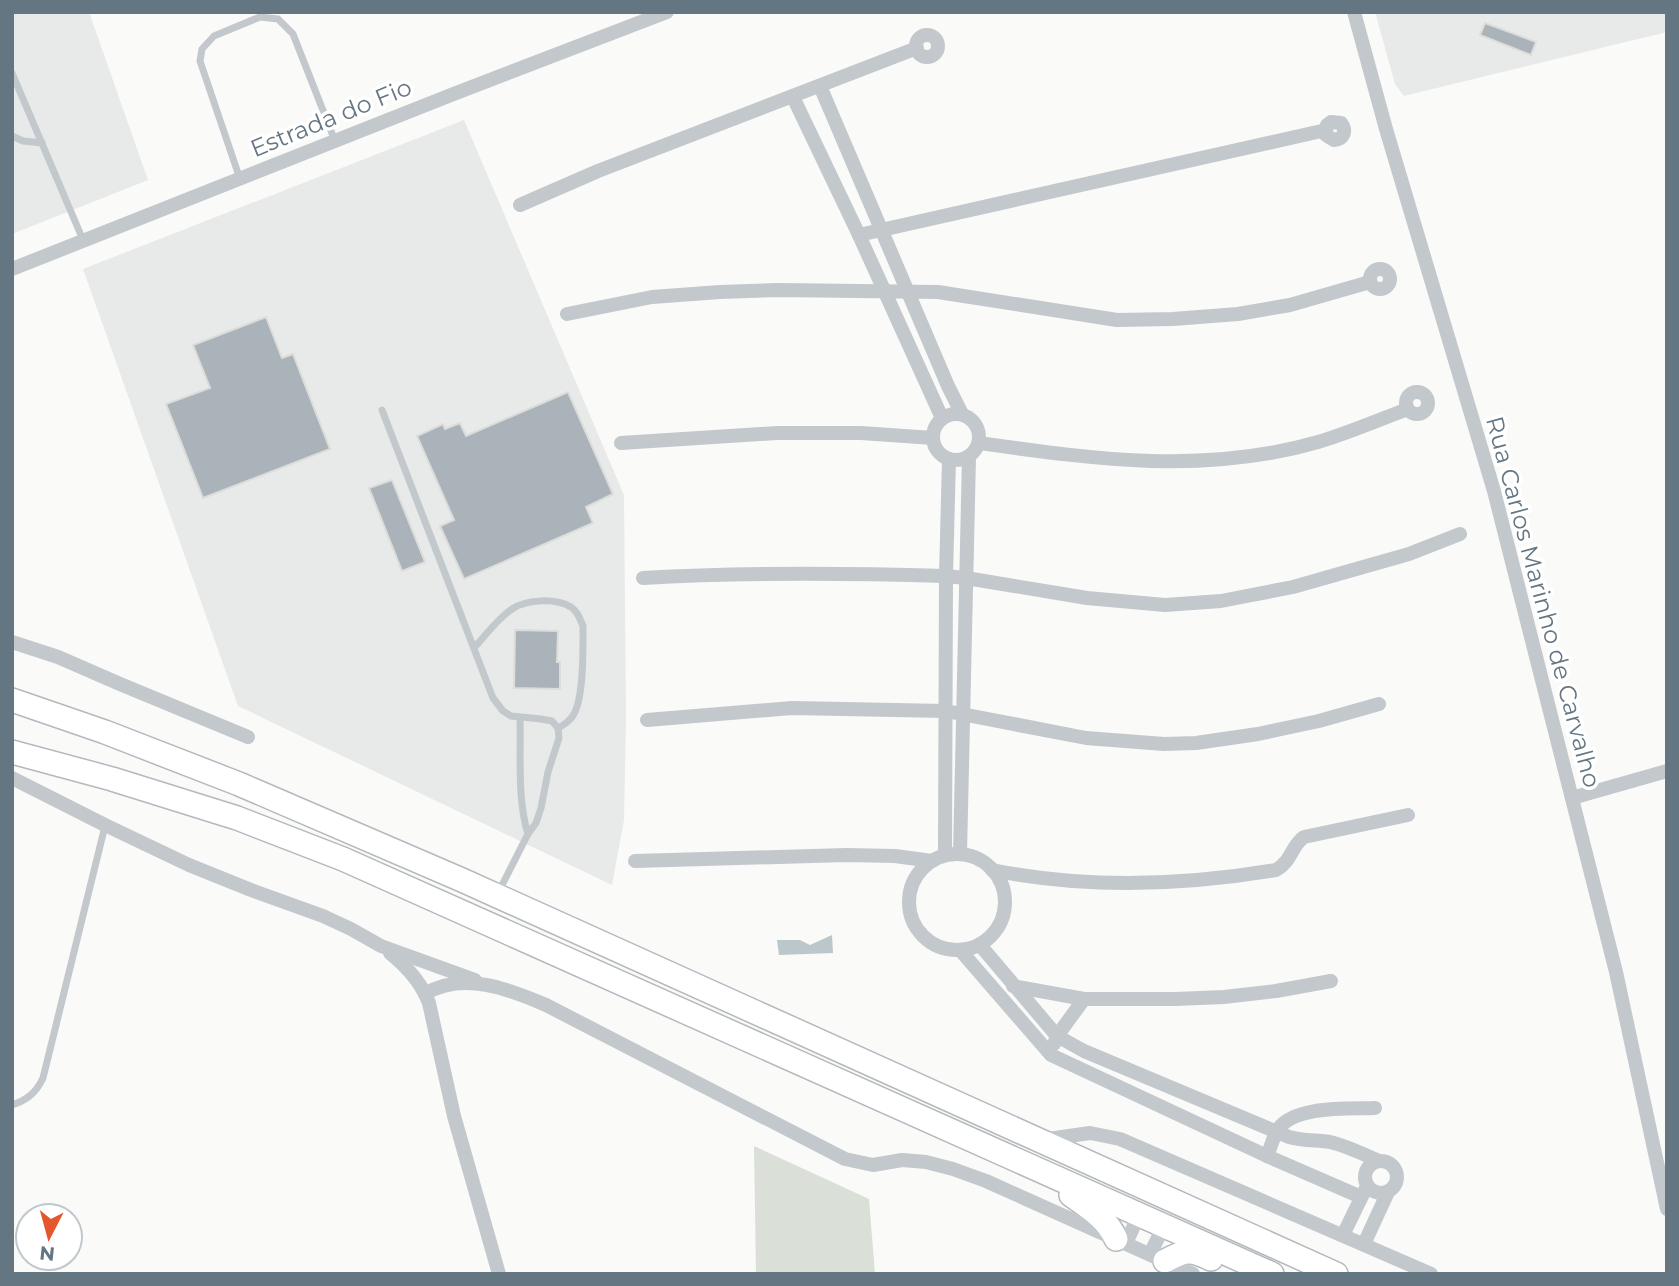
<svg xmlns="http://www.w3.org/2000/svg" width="1679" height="1286" viewBox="0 0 1679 1286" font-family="Montserrat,sans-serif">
<rect width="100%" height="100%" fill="#fafaf8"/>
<g fill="#e8e9e9">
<polygon points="12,12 89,12 148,180 12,234"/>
<polygon points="1375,12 1667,12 1667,32 1404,96 1395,84"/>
<polygon points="464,120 624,495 626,719 624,820 612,885 238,706 83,269"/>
</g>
<polygon fill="#dadfd7" points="754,1146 869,1199 875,1274 756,1274"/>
<polygon fill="#bbc7cb" points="832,935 833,953 779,955 777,940 800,940 810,945"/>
<g fill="#aab3b9" stroke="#dcdcda" stroke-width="2">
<polygon points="1485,23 1536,42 1531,55 1480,35"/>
<polygon points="266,317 282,358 293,354 330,449 203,498 166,404 210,388 193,345"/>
<polygon points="568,392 613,494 586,507 593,523 464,579 440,526 454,520 417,436 443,424 445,429 460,423 466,436"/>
<polygon points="392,480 425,562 402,571 369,488"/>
<polygon points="515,630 558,631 557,662 560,662 560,689 514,688"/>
</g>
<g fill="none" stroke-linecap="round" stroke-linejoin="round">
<g stroke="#b4b9bd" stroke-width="26">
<g id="trunk">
<polyline points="12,700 105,732 239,784 462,880 1336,1274"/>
<polyline points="12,752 112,779 237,818 343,859 1272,1274"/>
<path d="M1071 1195C1089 1208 1107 1218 1116 1239"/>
<path d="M1165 1261C1185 1250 1190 1249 1211 1259"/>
</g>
</g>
<g stroke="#c3c8cc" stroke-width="7">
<polyline points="12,73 83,240"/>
<polyline points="12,136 23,141 42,143"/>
<polyline points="240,179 200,61 202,49 214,36 260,17 278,19 293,34 335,141"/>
<polyline points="382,410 493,698 503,711 511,716 541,719 552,721 558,728 559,738 548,772 541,808 536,823 528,834 498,893"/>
<path d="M474 648C486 635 497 619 512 609 527 599 556 598 571 607 578 612 580 619 583 626 583 647 584 696 574 714 570 721 565 724 558 728"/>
<path d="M520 718C521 754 517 800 528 834"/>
<path d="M12 1105C27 1100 36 1093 43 1078L105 826"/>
</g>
<g stroke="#c3c8cc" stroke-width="14">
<polyline points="1354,12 1386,129 1494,491 1616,972 1667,1209"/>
<circle cx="927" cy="46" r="11"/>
<polyline points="820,86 948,386 962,414"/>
<polyline points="793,97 859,235 942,418"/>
<polyline points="520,205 598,171 917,48"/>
<path d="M859 235 1326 130 1327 125 1331 122 1341 123C1347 131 1344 139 1334 140L1326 135V130"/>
<polyline points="12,269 451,95 667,12"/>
<circle cx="1380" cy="279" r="10"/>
<polyline points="567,314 652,297 720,292 778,290 938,292 1117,320 1173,319 1238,314 1290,305 1370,282"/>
<circle cx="1417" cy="403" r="11"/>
<circle cx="956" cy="437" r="23"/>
<polyline points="621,443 777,433 861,433 933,438"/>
<path d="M979 443C1094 459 1204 475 1318 442 1348 433 1378 420 1408 409"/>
<path d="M643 578C744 572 844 573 946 576L966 578 1087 598 1165 605 1221 601 1293 587 1409 554 1460 534"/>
<polyline points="12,642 58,657 120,684 248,737"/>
<polyline points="647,720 792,708 946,711 1086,738 1164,744 1196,743 1258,734 1319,721 1379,704"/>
<polyline points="12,778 105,825 189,865 251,890 323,916 351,929 381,946 475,980"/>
<polyline points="1572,798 1667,771"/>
<circle cx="957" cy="902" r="48"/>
<polyline points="945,854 946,576 949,459"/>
<polyline points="960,854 969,457"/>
<polyline points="635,861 846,855 895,856 932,861"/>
<path d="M992 870C1087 889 1181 886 1276 870 1292 861 1291 846 1304 837L1408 815"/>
<path d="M980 945 1057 1036 1084 1051 1289 1137C1303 1141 1316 1140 1330 1142 1347 1146 1363 1154 1379 1161"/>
<polyline points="960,950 1051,1055 1267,1156 1361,1197"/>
<path d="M390 953C406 966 422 984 429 1003L454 1116 499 1274"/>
<polyline points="1013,986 1084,999 1175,999 1224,997 1276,991 1331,981"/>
<path d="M425 994C463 971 509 989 546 1005L845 1159 873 1165 902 1160 926 1162 953 1169 986 1181 1193 1274"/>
<polyline points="1054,1044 1057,1036 1084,999"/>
<polyline points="1041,1140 1090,1133 1120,1139 1431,1274"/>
<path d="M1267 1156C1271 1147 1273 1137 1278 1129 1296 1105 1348 1109 1375 1108"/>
<circle cx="1381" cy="1177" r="16"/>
<polyline points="1343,1235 1365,1190"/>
<polyline points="1126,1243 1139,1215"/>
<polyline points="1364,1244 1388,1192"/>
<polyline points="1150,1254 1164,1226"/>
</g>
<use href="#trunk" stroke="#fff" stroke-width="23"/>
</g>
<g text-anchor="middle" stroke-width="7" stroke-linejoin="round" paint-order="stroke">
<g font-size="24" fill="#657683" stroke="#fff">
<text transform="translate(331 118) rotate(-22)" y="8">Estrada do Fio</text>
<text transform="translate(1543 602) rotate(75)" y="8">Rua Carlos Marinho de Carvalho</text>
</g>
</g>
<rect width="1679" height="1286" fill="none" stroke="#657683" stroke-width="28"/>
<g transform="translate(49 1237) rotate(186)"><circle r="33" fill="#ffffff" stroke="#c1c8cd" stroke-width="2"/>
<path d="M0-5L12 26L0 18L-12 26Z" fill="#e4572e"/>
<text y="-10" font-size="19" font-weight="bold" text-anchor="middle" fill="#657683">N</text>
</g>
</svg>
